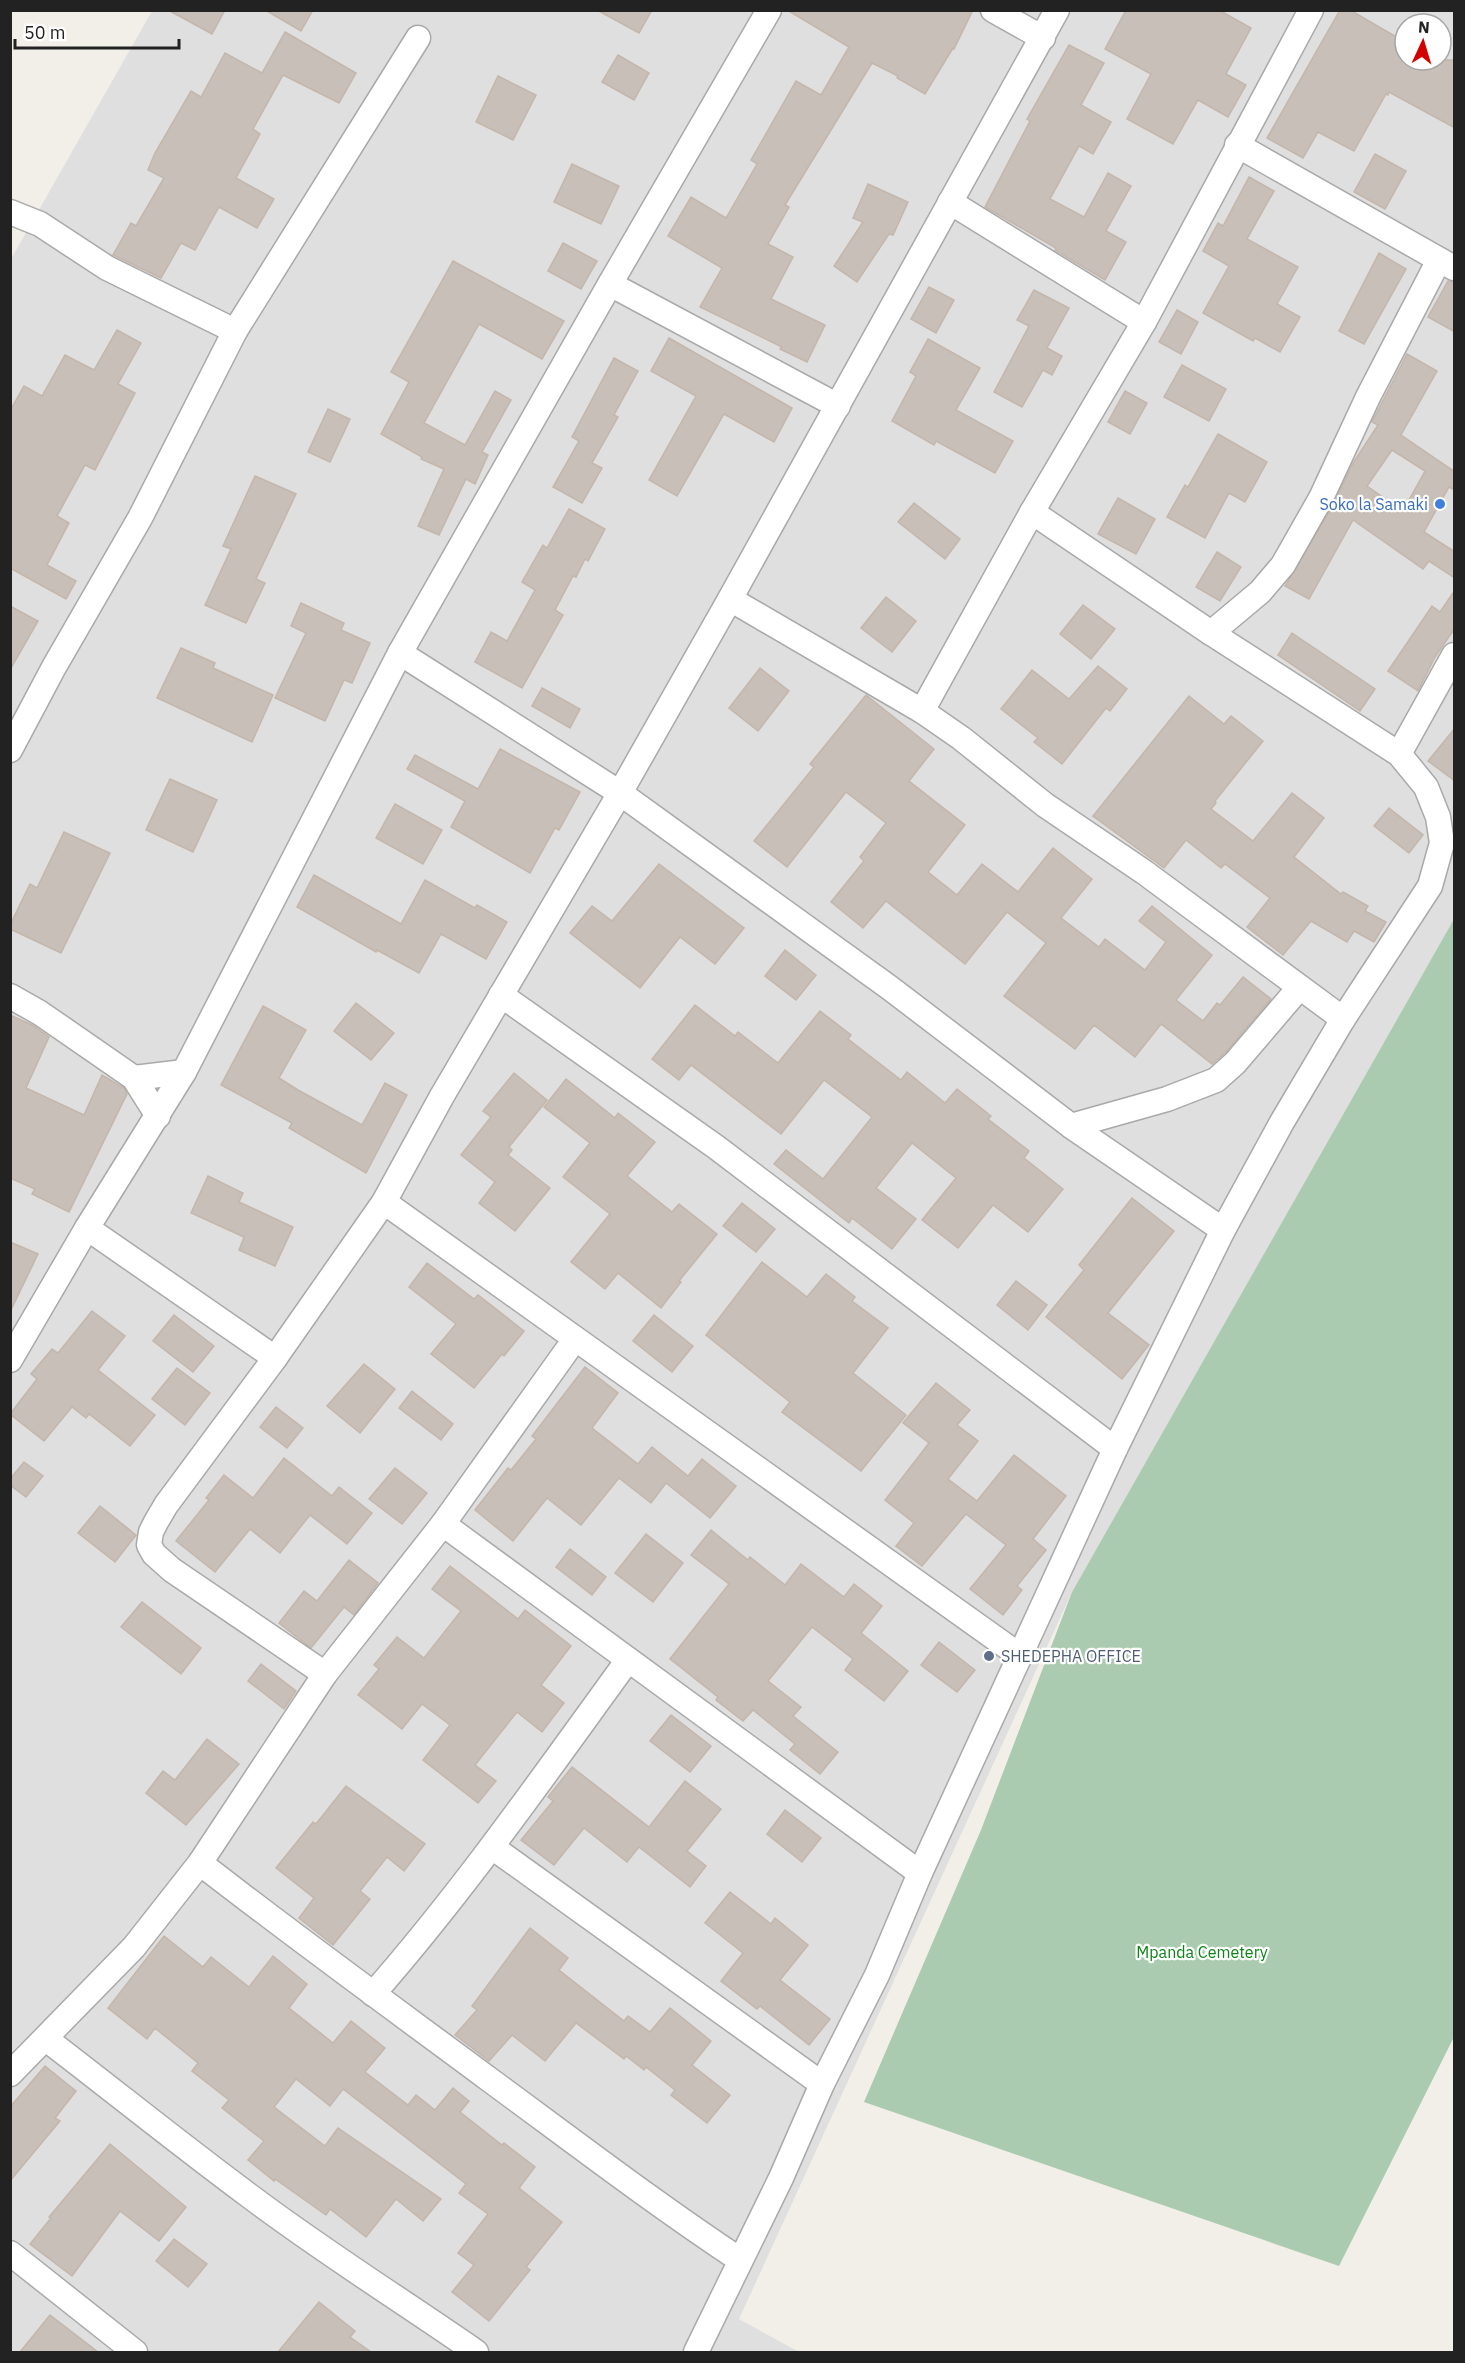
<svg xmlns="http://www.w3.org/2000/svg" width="1465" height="2363" viewBox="0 0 1465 2363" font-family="'IBM Plex Sans',sans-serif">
<rect width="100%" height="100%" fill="#f2efe9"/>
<path fill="#e0dfdf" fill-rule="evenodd" d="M152 11H1454V919L1072 1592 739 2319 799 2352H11V259ZM1405 24H1441V60H1405Z"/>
<polygon fill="#aacbaf" points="1454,919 1454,2037 1339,2266 864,2102 981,1830 1072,1592"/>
<g fill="#c7bfb8" stroke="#c4b6ab" stroke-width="1.5" fill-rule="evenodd">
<polygon points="168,10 225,10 212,34"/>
<polygon points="265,10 313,10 301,31"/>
<polygon points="597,10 652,10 639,33"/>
<polygon points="787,10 973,10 954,49 953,48 925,94 897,78 898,76 872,63 785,205 789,207 768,244 793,257 771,299 825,325 807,362 780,349 782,347 700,307 722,268 668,236 691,197 726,218 757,164 751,160 796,81 821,95 849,47"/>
<polygon points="1126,10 1219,10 1251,28 1226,74 1246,85 1228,117 1198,100 1173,144 1127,119 1151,74 1105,49"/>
<polygon points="1340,10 1350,10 1405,42 1405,60 1455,60 1455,128 1389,92 1388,95 1386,94 1354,151 1318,132 1303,158 1267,138"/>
<polygon points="285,32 356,73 339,103 283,75 253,129 260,134 236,178 274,199 257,228 219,207 195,250 181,243 161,278 113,255 131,223 136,226 164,178 148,170 155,153 191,91 201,97 225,53 262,73"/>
<polygon points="1069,45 1104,63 1081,105 1111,122 1093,154 1079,146 1050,199 1084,217 1108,173 1131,186 1106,231 1126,242 1105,280 1055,250 1056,248 985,207 1030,121 1027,119"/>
<polygon points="618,55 649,73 634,100 602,82"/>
<polygon points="498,76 536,95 513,140 476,122"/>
<polygon points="1375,154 1406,171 1385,209 1354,192"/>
<polygon points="572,164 619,186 601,224 554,202"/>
<polygon points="1249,177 1274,191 1247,239 1298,267 1277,304 1300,317 1280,352 1255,338 1253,341 1203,313 1229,266 1203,251 1218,223 1223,226"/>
<polygon points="868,184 908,202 893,235 889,234 857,282 834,266 863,222 853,218"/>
<polygon points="563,243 597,261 581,289 548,271"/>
<polygon points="1379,253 1406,269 1364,344 1339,331"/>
<polygon points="453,261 564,321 542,359 479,324 424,423 465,445 495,391 511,400 482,452 488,455 475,484 466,479 439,535 418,526 444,469 421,459 422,457 381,434 409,382 391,372"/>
<polygon points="1448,281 1455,282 1455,332 1428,317"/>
<polygon points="929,287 954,300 936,333 911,319"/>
<polygon points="1034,290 1069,308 1047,348 1062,356 1052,375 1043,370 1022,407 994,392 1029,326 1017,320"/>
<polygon points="1177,310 1198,322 1181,354 1159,342"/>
<polygon points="117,330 141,343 118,384 135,393 95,470 85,465 57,516 69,523 47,565 76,581 66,599 10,568 10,411 24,386 42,396 65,355 94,370"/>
<polygon points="669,338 792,408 774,442 724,414 677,496 649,480 696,396 651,371"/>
<polygon points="928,339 980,368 956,410 1013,441 995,473 936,441 934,445 892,421 916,376 910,372"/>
<path d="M1407 354 1437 371 1401 435 1455 472V485L1452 489 1449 487 1424 532 1455 552V578L1429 561 1423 569 1353 520 1309 599 1285 586 1333 505 1353 463 1378 425 1372 422ZM1392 450 1425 471 1403 511 1367 486Z"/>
<polygon points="614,358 638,371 614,415 618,417 592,463 602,468 582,503 553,487 579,441 572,437"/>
<polygon points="1182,365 1226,389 1209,421 1164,397"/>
<polygon points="1125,391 1147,403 1130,434 1108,422"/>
<polygon points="328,409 350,419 330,462 308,452"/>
<polygon points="1218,434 1267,462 1245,502 1229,493 1205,538 1167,517 1185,485 1188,487"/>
<polygon points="255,476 296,494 256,579 265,583 246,623 205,605 231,549 223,546"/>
<polygon points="1118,498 1155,519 1136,554 1098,534"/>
<polygon points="914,503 960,539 945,559 898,522"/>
<polygon points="569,509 605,529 588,561 585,559 576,577 573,576 555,610 563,615 522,688 475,662 491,632 507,641 535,590 522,582 543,545 547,548"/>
<polygon points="1217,552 1241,567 1220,601 1196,587"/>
<polygon points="1455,590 1455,628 1435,657 1418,691 1388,671 1432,606 1440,612"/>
<polygon points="886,597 916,621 892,652 861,628"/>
<polygon points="301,603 344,623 341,630 370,643 352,683 344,680 325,721 275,698 306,633 291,626"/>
<polygon points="1083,605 1115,629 1091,659 1060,634"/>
<polygon points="10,606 38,621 10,670"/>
<polygon points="1292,633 1375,689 1360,711 1278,655"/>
<polygon points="181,648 215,663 213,668 273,695 252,742 157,698"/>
<polygon points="1098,666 1127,689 1110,711 1106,708 1062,764 1034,742 1038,738 1001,709 1032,670 1069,699"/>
<polygon points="760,668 789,691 758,731 729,708"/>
<polygon points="542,688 580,709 570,728 532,706"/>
<polygon points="866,695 934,749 909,781 965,825 928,872 957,895 982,864 1018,892 1053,848 1092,879 1061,918 1099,947 1105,939 1145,970 1166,942 1139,921 1152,906 1212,955 1176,1000 1203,1021 1217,1003 1220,1005 1243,977 1271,999 1225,1053 1212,1064 1161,1024 1135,1057 1094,1025 1075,1049 1004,996 1046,943 1007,912 965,964 886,901 863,928 831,902 864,861 860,857 886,823 846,792 787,867 754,841 814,767 810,764"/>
<polygon points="1189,696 1224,724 1231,716 1263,741 1215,801 1216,803 1211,809 1253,841 1292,793 1324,818 1294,857 1341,894 1343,892 1368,906 1365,911 1386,922 1374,942 1354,931 1347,942 1311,921 1283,955 1247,927 1270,898 1225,864 1221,868 1186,840 1164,868 1093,816"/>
<polygon points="1455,728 1455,781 1428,761"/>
<polygon points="500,749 580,792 559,830 555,828 530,873 451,827 465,801 407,769 415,755 478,789"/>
<polygon points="170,779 217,800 193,852 146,830"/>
<polygon points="395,804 442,830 423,864 376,838"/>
<polygon points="1389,808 1423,835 1409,853 1374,826"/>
<polygon points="64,832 110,853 61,953 10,929 10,925 30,884 37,888"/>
<polygon points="659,864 744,928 715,964 680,937 640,988 570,933 592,906 612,921"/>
<polygon points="314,875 401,924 425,880 475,908 477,905 507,922 486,959 441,934 419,973 377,950 376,952 297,907"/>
<polygon points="785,950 816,975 796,1000 765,976"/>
<polygon points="356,1003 394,1033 371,1060 334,1031"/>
<polygon points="695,1005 735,1036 738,1032 778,1063 820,1011 851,1035 848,1039 901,1080 907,1072 945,1103 957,1089 991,1116 988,1119 1029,1151 1024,1158 1063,1189 1028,1232 993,1205 958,1248 922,1220 956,1178 912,1143 876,1188 916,1219 892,1249 852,1218 849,1223 774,1164 786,1150 823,1179 872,1117 824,1080 781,1134 691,1065 679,1080 652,1059"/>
<polygon points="263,1006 306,1030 279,1078 298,1090 362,1125 385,1083 407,1095 366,1173 289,1128 292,1123 221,1085"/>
<polygon points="10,1015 32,1025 49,1037 26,1088 84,1115 102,1075 124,1088 127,1094 69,1212 32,1194 35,1189 10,1178"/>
<polygon points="514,1073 547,1100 509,1147 512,1150 508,1155 550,1188 515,1231 479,1203 495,1182 461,1155 491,1117 483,1111"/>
<polygon points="566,1079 615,1118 618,1113 655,1142 627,1176 672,1212 679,1204 717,1234 679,1281 681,1282 661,1308 618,1273 605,1289 571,1262 610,1214 563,1177 590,1143 544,1107"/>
<polygon points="208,1176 243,1193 239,1202 293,1227 275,1266 239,1250 244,1237 191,1213"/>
<polygon points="1132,1198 1174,1231 1108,1313 1149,1345 1122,1379 1046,1317 1084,1270 1079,1265"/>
<polygon points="742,1203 775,1229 756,1252 723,1226"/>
<polygon points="10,1242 38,1254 10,1312"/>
<polygon points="762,1262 807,1297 826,1274 855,1297 852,1301 888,1328 853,1373 906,1415 861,1471 782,1412 790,1402 706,1335"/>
<polygon points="427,1263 474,1299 478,1295 524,1331 504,1356 502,1354 474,1388 431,1354 456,1324 409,1287"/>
<polygon points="1016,1281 1047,1305 1028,1330 997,1305"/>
<polygon points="92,1311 125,1336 98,1370 155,1415 130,1446 89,1414 86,1418 72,1407 44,1441 10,1414 37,1379 31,1374 52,1349 58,1353"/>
<polygon points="174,1315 214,1346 193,1372 153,1341"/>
<polygon points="654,1315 693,1346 672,1372 633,1341"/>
<polygon points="364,1364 395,1389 360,1433 327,1406"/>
<polygon points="585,1367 618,1393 592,1428 638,1464 652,1447 688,1476 702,1459 736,1486 710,1518 666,1483 651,1503 619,1478 581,1525 547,1498 513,1541 475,1510 508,1468 511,1470 536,1439 532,1436"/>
<polygon points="177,1368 210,1393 185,1425 152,1399"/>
<polygon points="936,1383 970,1410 957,1425 978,1441 948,1479 977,1501 1014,1455 1066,1496 1033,1539 1046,1550 1017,1586 1022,1590 1003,1615 970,1589 1006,1545 966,1514 922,1566 896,1546 914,1523 885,1500 929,1443 903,1423"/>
<polygon points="412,1391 453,1424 441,1440 399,1408"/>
<polygon points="276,1407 303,1428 287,1448 260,1427"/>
<polygon points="284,1458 332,1496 339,1487 372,1513 347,1544 310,1515 280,1553 250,1529 215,1572 176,1541 209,1500 206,1498 224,1475 253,1498"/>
<polygon points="24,1462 43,1476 26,1497 10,1485 10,1479"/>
<polygon points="395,1468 427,1493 402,1524 369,1499"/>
<polygon points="100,1506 136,1535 115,1562 78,1533"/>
<polygon points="711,1530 748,1560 750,1557 785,1585 801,1564 844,1597 854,1584 882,1606 861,1633 908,1671 884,1701 845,1670 853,1659 812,1627 768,1681 801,1707 793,1716 838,1752 820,1774 790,1750 795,1744 753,1710 743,1721 716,1700 718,1697 670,1659 729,1584 691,1555"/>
<polygon points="646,1534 683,1563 653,1602 615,1573"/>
<polygon points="570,1549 606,1577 592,1595 556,1567"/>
<polygon points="349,1560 378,1583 354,1615 344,1607 311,1648 279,1623 304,1591 317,1601"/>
<polygon points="450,1566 518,1619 525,1610 571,1646 541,1685 564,1703 542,1732 517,1712 475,1765 496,1781 478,1803 423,1760 450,1725 422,1704 402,1729 358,1695 379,1669 374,1665 397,1637 424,1658 461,1611 432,1589"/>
<polygon points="142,1602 201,1648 181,1674 121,1627"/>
<polygon points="939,1642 975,1670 957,1692 921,1665"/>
<polygon points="261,1664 296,1691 284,1709 248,1681"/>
<polygon points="671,1715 711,1746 690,1772 650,1741"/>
<polygon points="207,1739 239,1764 186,1825 146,1793 163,1771 175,1780"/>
<polygon points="572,1767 649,1827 685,1781 721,1809 687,1851 706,1866 690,1887 639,1847 627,1862 584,1828 554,1865 521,1840 553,1801 548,1797"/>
<polygon points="346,1786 425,1844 404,1871 387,1857 360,1891 370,1899 333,1945 299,1918 314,1898 276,1868 313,1822 316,1824"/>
<polygon points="785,1810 821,1838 802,1862 767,1834"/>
<polygon points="730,1892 771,1924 775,1918 808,1945 780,1980 830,2019 809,2045 760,2006 757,2009 721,1981 743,1953 705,1923"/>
<polygon points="530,1928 568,1958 559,1970 624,2021 628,2016 650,2032 670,2008 711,2041 692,2065 730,2095 707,2123 671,2095 675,2090 646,2067 644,2070 626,2056 624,2059 576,2023 545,2061 512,2035 489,2061 455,2035 477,2010 472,2006"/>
<polygon points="164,1936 203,1967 211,1957 249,1987 273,1956 307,1984 289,2008 333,2043 351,2021 385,2048 365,2072 408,2105 416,2095 435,2110 453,2088 469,2101 460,2112 502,2145 504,2143 535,2167 519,2188 562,2222 526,2267 530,2270 489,2321 452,2292 474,2265 458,2253 488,2214 459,2193 466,2184 343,2089 330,2106 296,2079 274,2107 325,2146 338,2128 441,2199 423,2221 396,2199 366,2237 330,2209 326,2215 275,2179 274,2181 248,2160 264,2141 222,2108 229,2100 192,2071 198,2063 155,2028 147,2039 108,2008"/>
<polygon points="45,2066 76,2091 55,2118 60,2121 10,2181 10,2107"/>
<polygon points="110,2144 186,2207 159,2241 120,2211 72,2276 30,2244 51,2218 49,2217"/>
<polygon points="174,2239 207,2264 188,2287 156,2261"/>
<polygon points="319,2302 355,2331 350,2337 371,2352 278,2352"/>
<polygon points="50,2315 98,2352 20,2352"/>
</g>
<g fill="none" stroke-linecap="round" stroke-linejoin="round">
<g stroke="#a9a9a9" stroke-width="27">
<g id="minor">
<polyline points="993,10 1043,38"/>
<polyline points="1237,145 1454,268"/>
<polyline points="950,202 1144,322"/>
<polyline points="10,212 40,224 107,268 235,331"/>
<polyline points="610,284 838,406"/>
<polyline points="730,599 922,711 961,738 1045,805 1144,872 1343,1019"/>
<polyline points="1211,633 1260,592 1283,565 1321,498 1368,397 1439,260"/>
<polyline points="400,653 620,793 890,988 1071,1126 1223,1230"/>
<polyline points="922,711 1032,512 1144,322 1311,10"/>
<polyline points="10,750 54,667 140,518 235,331 418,38"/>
<polyline points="1399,754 1454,655"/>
<polyline points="501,995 716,1147 1115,1449"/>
<polyline points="10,996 40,1013 134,1078 158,1116"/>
<polyline points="134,1078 184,1072"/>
<polyline points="1071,1126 1167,1099 1216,1080 1235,1063 1299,988"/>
<polyline points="384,1202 1020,1656"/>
<polyline points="87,1228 275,1358"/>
<polyline points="10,1360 87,1228 184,1072 400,653 610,284 769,10"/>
<polyline points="443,1524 920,1873"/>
<polyline points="325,1674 172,1570 154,1554 149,1545 151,1532 156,1522 166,1505 275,1358 384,1202 442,1096 620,793 730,599 1057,10"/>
<polyline points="492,1847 822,2084"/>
<path d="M200 1863C295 1937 393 2008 490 2080 573 2141 654 2203 740 2260"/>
<path d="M373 1994C465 1889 545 1774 628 1660"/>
<path d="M46 2039C114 2091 182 2146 251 2197 324 2252 401 2300 476 2352"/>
<polyline points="10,2074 134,1947 200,1863 325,1674 443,1524 575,1339"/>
<polyline points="10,2253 135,2352"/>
<polyline points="696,2352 781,2178 822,2084 877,1975 920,1873 1115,1449 1223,1230 1282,1122 1343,1019 1430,886 1442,843 1438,817 1426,787 1399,754 1211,633 1032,512"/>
</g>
</g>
<use href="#minor" stroke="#fff" stroke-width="24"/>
</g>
<circle fill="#3f7fe0" stroke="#fff" stroke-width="2" cx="1440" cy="504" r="6"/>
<circle fill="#5c6f8a" stroke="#fff" stroke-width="2" cx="989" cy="1656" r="6"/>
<g text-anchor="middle" stroke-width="4.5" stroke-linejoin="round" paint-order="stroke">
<g font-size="16" fill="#366cbe" stroke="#fff" text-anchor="end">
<text x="1428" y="510">Soko la Samaki</text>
</g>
<g font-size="16" fill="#4e5e75" stroke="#fff" text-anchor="start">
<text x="1001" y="1662">SHEDEPHA OFFICE</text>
</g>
<g font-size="16" fill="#0c8416" stroke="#fff">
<text x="1202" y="1958">Mpanda Cemetery</text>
</g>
</g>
<rect width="1465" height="2363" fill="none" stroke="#222222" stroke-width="24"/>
<g transform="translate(1423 42) rotate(4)"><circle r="28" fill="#ffffff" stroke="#a7a7a7" stroke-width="1.5"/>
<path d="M0-4.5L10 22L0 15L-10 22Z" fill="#d40000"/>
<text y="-9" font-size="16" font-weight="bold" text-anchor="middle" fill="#222222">N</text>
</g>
<path d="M15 39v9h164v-9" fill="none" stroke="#222222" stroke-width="3"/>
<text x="24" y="39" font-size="18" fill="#222222" stroke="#ffffff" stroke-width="4.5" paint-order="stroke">50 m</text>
</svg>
